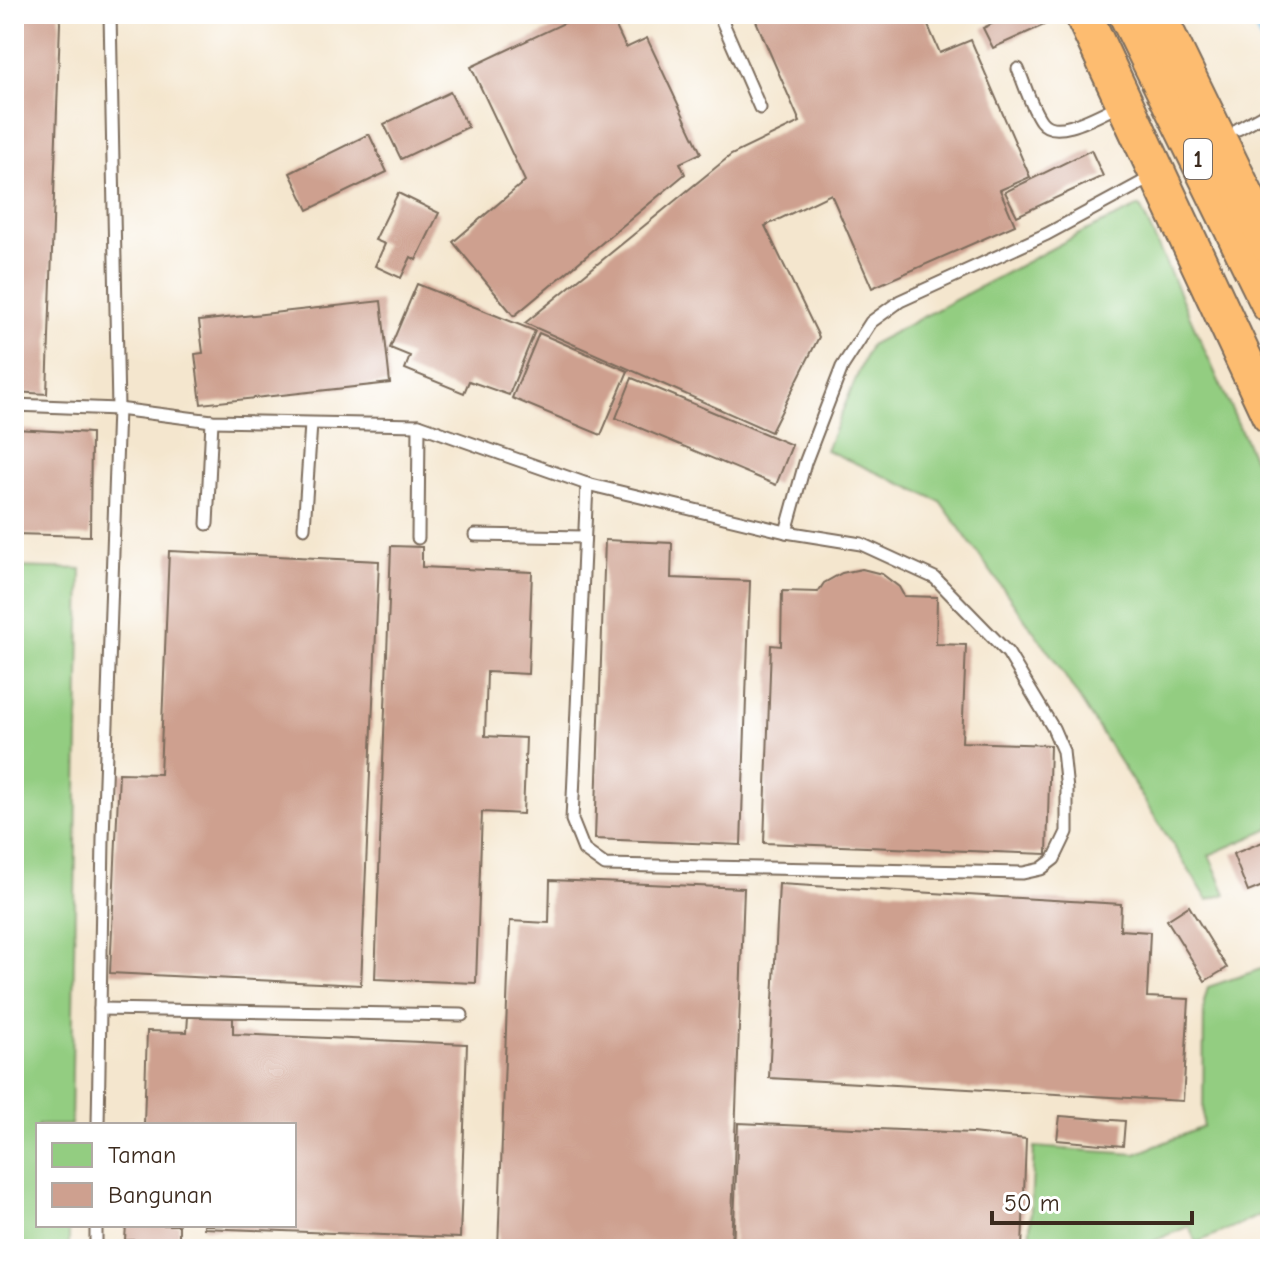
<svg xmlns="http://www.w3.org/2000/svg" width="1284" height="1263" viewBox="0 0 1284 1263" font-family="'Comic Neue',sans-serif">
<rect width="100%" height="100%" fill="#fff"/>
<filter id="ink" filterUnits="userSpaceOnUse"><feTurbulence type="fractalNoise" baseFrequency=".0125" numOctaves="2"/><feDisplacementMap in="SourceGraphic" scale="16" xChannelSelector="R" yChannelSelector="G"/><feConvolveMatrix kernelMatrix="1 2 1 2 8 2 1 2 1" color-interpolation-filters="sRGB"/></filter>
<filter id="wash" filterUnits="userSpaceOnUse"><feTurbulence type="fractalNoise" baseFrequency=".006" numOctaves="4" result="noise"/><feDisplacementMap in="SourceGraphic" scale="32" xChannelSelector="R" yChannelSelector="G"/><feGaussianBlur stdDeviation="1.8" result="paint"/><feColorMatrix in="noise" values="0 0 0 0 0 0 0 0 0 0 0 0 0 0 0 0 0 1.4 0 .05"/><feComposite in="paint" operator="in"/></filter>
<g filter="url(#wash)">
<rect width="100%" height="100%" fill="#f4e6ce"/>
<g fill="#93cd81" stroke="#677c50" stroke-width="2">
<polygon points="1140,206 1270,495 1270,829 1209,855 1226,894 1208,900 1056,662 940,501 826,450 870,345 1083,232"/>
<polygon points="14,567 81,569 71,1125 38,1125 38,1225 69,1225 69,1249 14,1249"/>
<polygon points="1270,966 1270,1211 1196,1243 1189,1226 1149,1243 1150,1249 1029,1249 1034,1147 1136,1154 1203,1127 1204,1002 1208,987"/>
</g>
<g fill="none" stroke-linecap="round" stroke-linejoin="round">
<polyline stroke="#67bae3" stroke-width="8" points="1251,14 1270,54"/>
</g>
<g id="blocks">
<g fill="#cea08f">
<polygon points="14,14 59,14 60,23 47,394 14,392"/>
<polygon points="583,14 610,14 626,48 647,38 701,153 680,163 685,174 514,316 453,242 525,181 471,67"/>
<polygon points="753,14 923,14 940,53 971,40 1030,177 1000,190 1015,225 872,288 831,194 765,226 819,337 771,432 525,323 731,155 800,122"/>
<polygon points="1013,14 1039,14 1044,25 993,48 983,28"/>
<polygon points="450,92 468,127 401,159 384,124"/>
<polygon points="369,134 387,172 308,210 290,173"/>
<polygon points="1091,150 1103,176 1017,216 1005,192"/>
<polygon points="398,193 439,213 416,260 411,257 401,278 375,266 385,244 375,240"/>
<polygon points="417,284 535,331 509,395 469,381 464,393 405,369 410,356 390,348"/>
<polygon points="381,301 390,383 201,404 195,354 203,353 199,321"/>
<polygon points="539,333 628,371 601,435 512,398"/>
<polygon points="632,378 792,445 776,485 616,418"/>
<polygon points="14,429 91,433 90,536 14,534"/>
<polygon points="605,540 672,543 671,578 750,581 741,845 595,839"/>
<polygon points="391,546 422,547 422,567 532,572 528,674 487,672 485,736 526,738 523,814 482,812 476,983 375,979"/>
<polygon points="169,551 379,561 361,985 110,973 119,773 160,774"/>
<polygon points="862,569 882,574 899,587 904,596 937,597 936,644 966,645 962,742 1050,745 1047,854 764,843 771,645 781,646 782,591 818,592 824,583 842,573"/>
<polygon points="1270,839 1270,883 1248,892 1233,854"/>
<polygon points="550,880 744,888 731,1249 498,1249 510,921 549,923"/>
<polygon points="779,884 1121,904 1120,930 1150,932 1147,997 1189,999 1183,1101 769,1078"/>
<polygon points="1189,906 1227,968 1205,981 1167,920"/>
<polygon points="188,1016 233,1018 233,1034 467,1044 460,1238 204,1228 204,1225 294,1225 294,1125 144,1125 147,1031 187,1032"/>
<polygon points="1060,1116 1125,1121 1123,1146 1057,1140"/>
<polygon points="738,1123 972,1133 1026,1139 1022,1249 733,1249"/>
<polygon points="126,1225 179,1225 179,1242 125,1240"/>
</g>
</g>
</g>
<g filter="url(#ink)">
<use href="#blocks" fill-opacity="0" stroke="#7c6c5c" stroke-width="2"/>
<g fill="none" stroke-linecap="round" stroke-linejoin="round">
<g stroke="#7c6c5c" stroke-width="15">
<g id="service">
<polyline points="719,14 760,108"/>
<path d="M1018 69C1025 85 1031 107 1041 121 1056 142 1103 112 1122 104"/>
<polyline points="1238,129 1270,111"/>
<polyline points="14,405 118,409 212,421 419,425 587,484 786,532 805,463 842,367 871,322 900,301 1047,234 1154,176"/>
<polyline points="587,484 572,820 584,850 605,865 1023,873 1041,869 1054,859 1067,832 1067,790 1063,751 1053,728 1008,653 935,578 861,544 786,532"/>
<polyline points="207,524 212,421"/>
<polyline points="304,528 311,424"/>
<polyline points="475,535 584,537"/>
<polyline points="418,538 419,425"/>
<polyline points="100,1009 462,1015"/>
<polyline points="98,1125 103,838 118,409 110,14"/>
<polyline points="96,1249 96,1225"/>
</g>
</g>
<g stroke="#7c6c5c" stroke-width="40">
<g id="trunk">
<polyline points="1083,14 1270,415"/>
<polyline points="1127,14 1270,305"/>
<polyline points="1157,14 1270,246"/>
</g>
</g>
<use href="#service" stroke="#fff" stroke-width="11"/>
<use href="#trunk" stroke="#fdbc6f" stroke-width="36"/>
</g>
</g>
<g text-anchor="middle" stroke-width="6" stroke-linejoin="round" paint-order="stroke">
<rect fill="#fff" stroke="#766a62" stroke-width="2" x="1184" y="139" width="28" height="40" rx="6"/>
<g font-size="24" font-weight="bold" fill="#3b2a1e">
<text x="1198" y="167">1</text>
</g>
</g>
<rect width="1284" height="1263" fill="none" stroke="#fff" stroke-width="48"/>
<rect x="36" y="1123" width="260" height="104" fill="#ffffff" stroke="#b1aaa5" stroke-width="2"/>
<rect x="52" y="1143" width="40" height="24" fill="#93cd81" stroke="#b1aaa5" stroke-width="2"/>
<text x="108" y="1163" font-size="24" fill="#3b2a1e">Taman</text>
<rect x="52" y="1183" width="40" height="24" fill="#cea08f" stroke="#b1aaa5" stroke-width="2"/>
<text x="108" y="1203" font-size="24" fill="#3b2a1e">Bangunan</text>
<path d="M992 1211v12h200v-12" fill="none" stroke="#3b2a1e" stroke-width="4"/>
<text x="1004" y="1211" font-size="24" fill="#3b2a1e" stroke="#ffffff" stroke-width="6" paint-order="stroke">50 m</text>
</svg>
